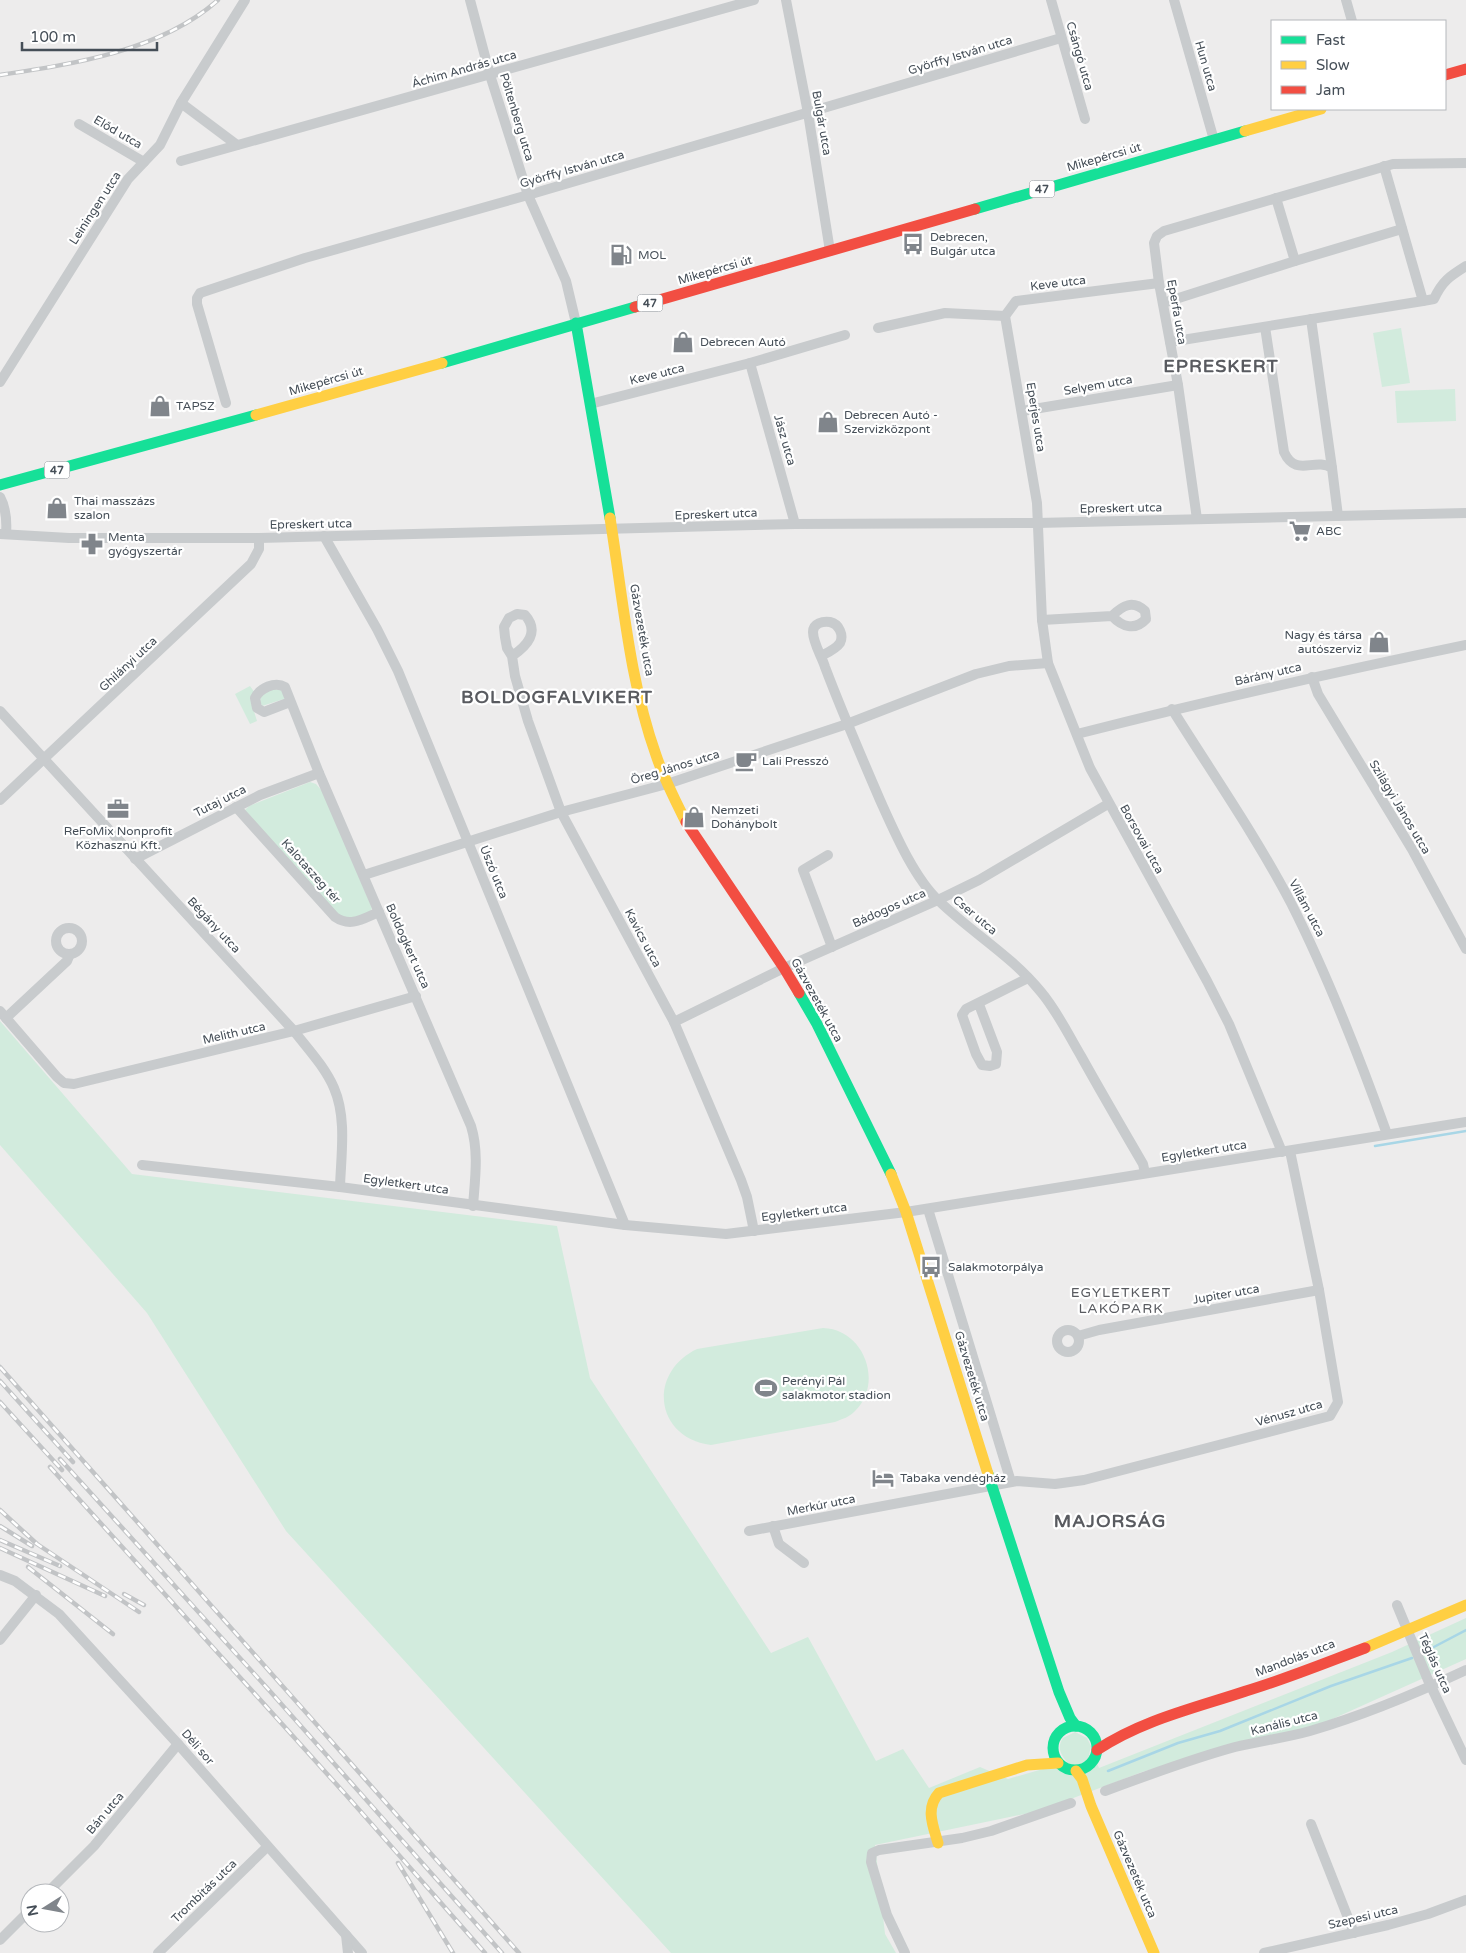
<svg xmlns="http://www.w3.org/2000/svg" width="1466" height="1953" viewBox="0 0 1466 1953" font-family="'Varela Round',sans-serif">
<rect width="100%" height="100%" fill="#edecec"/>
<g fill="#d2ebdd">
<polygon points="1401,328 1410,383 1382,387 1373,333"/>
<polygon points="1455,389 1456,421 1397,423 1395,391"/>
<polygon points="250,686 255,693 251,702 257,721 250,724 235,694"/>
<polygon points="272,689 281,690 285,695 284,699 262,706 260,701 261,696"/>
<polygon points="310,782 316,784 323,792 372,908 370,912 355,920 338,915 244,811 249,806"/>
<path d="M0 1021 132 1174 557 1226 590 1378 771 1653 808 1637 876 1761 903 1749 929 1788 980 1767 1008 1779 1067 1762C1060 1754 1057 1747 1063 1738L1075 1732 1087 1738 1091 1746 1089 1755 1093 1754 1099 1768 1392 1652 1466 1618V1659L1308 1730 1254 1739 1142 1772 1039 1811 875 1845 885 1934 896 1953H671L286 1531 147 1313 0 1145Z"/>
<path d="M823 1328C864 1329 884 1383 855 1411 850 1417 842 1419 835 1422L711 1445C655 1438 647 1373 697 1349Z"/>
</g>
<g fill="none" stroke-linecap="round" stroke-linejoin="round">
<g stroke="#a8d6e6" stroke-width="2.5">
<polyline points="1375,1146 1466,1131"/>
<polyline points="1430,1649 1466,1630"/>
<polyline points="1108,1771 1178,1743 1220,1731 1331,1686 1412,1658"/>
</g>
<g stroke="#c8cbcd" stroke-width="10">
<polyline points="470,0 490,75 528,195 566,281 576,323"/>
<polyline points="786,0 808,113 830,251"/>
<polyline points="1051,0 1085,119"/>
<polyline points="1174,0 1214,140"/>
<polyline points="1346,0 1352,21"/>
<polyline points="181,103 237,145"/>
<polyline points="79,124 144,162"/>
<polyline points="181,161 754,0"/>
<polyline points="1384,166 1423,301"/>
<polyline points="1276,198 1295,261"/>
<polyline points="1163,303 1295,261 1402,229"/>
<polyline points="1005,316 1037,503 1042,620 1048,663 1090,768 1207,981 1229,1024 1282,1152"/>
<polyline points="1311,319 1332,468"/>
<path d="M1265 327 1284 452C1296 478 1314 457 1332 468L1338 516"/>
<polyline points="878,328 945,313 1005,316 1016,301 1159,283"/>
<path d="M1170 342 1423 301 1434 299C1442 281 1450 276 1466 266"/>
<polyline points="750,363 795,524"/>
<polyline points="0,382 128,179 160,145 181,103 245,0"/>
<polyline points="226,403 197,304 197,298 200,293 305,258 528,195 1061,38"/>
<polyline points="590,404 750,363 845,335"/>
<polyline points="1022,411 1178,385"/>
<path d="M0 497C6 508 7 521 6 534"/>
<polyline points="1197,519 1178,385 1159,283 1154,243 1157,236 1164,231 1393,164 1466,163"/>
<polyline points="0,534 69,538 259,538 795,524 1037,523 1466,513"/>
<polyline points="324,536 377,629 398,671 625,1225"/>
<path d="M1042 620 1112 616C1123 605 1133 600 1145 611L1146 619C1135 631 1122 627 1112 616"/>
<path d="M512 656C527 646 540 632 525 615L517 614 509 618 504 627 505 637 507 648 512 656 515 676 528 721 561 812 674 1022 741 1180 747 1197 754 1231"/>
<path d="M821 656C827 653 836 649 840 643 844 635 839 624 830 622 823 621 813 623 813 632 813 643 822 657 825 667 842 712 861 756 880 800 894 831 914 878 939 901 972 933 1012 956 1041 992 1057 1011 1068 1034 1081 1056 1101 1092 1122 1128 1143 1164L1145 1173"/>
<polyline points="1312,677 1318,694 1413,851 1466,949"/>
<path d="M290 702 264 712 257 708 255 698C260 688 275 681 285 687L319 773 471 1126C479 1152 475 1179 473 1206"/>
<path d="M1172 709C1212 773 1256 836 1291 903 1329 978 1359 1056 1387 1134"/>
<path d="M0 711 294 1031C308 1049 325 1067 334 1088 347 1118 341 1155 340 1187"/>
<path d="M1077 734C1206 701 1336 672 1466 645"/>
<polyline points="0,800 251,564 259,549 259,538"/>
<path d="M236 807 335 917C351 928 364 918 379 912"/>
<polyline points="828,855 803,870 832,947"/>
<polyline points="135,859 260,795 319,773"/>
<polyline points="364,875 561,812 667,784 847,724 976,674 1009,666 1048,663"/>
<circle cx="69" cy="941" r="13"/>
<polyline points="980,1007 997,1052 996,1064 990,1066 982,1065 976,1054 962,1015 966,1009 1028,978"/>
<polyline points="0,1011 57,1077 64,1083 74,1084 294,1031 416,996"/>
<polyline points="6,1018 67,961 70,954"/>
<polyline points="674,1022 784,968 938,900 979,880 1108,804"/>
<polyline points="142,1165 340,1187 625,1225 726,1234 906,1212 1466,1122"/>
<polyline points="928,1209 1011,1482"/>
<circle cx="1068" cy="1341" r="11"/>
<polyline points="1078,1336 1099,1330 1319,1290"/>
<polyline points="773,1526 779,1544 804,1563"/>
<polyline points="749,1531 1017,1481 1055,1484 1084,1480 1330,1416 1338,1402 1319,1290 1290,1151"/>
<polyline points="0,1575 15,1581 59,1614 178,1744 362,1953"/>
<polyline points="1397,1605 1428,1680 1466,1760"/>
<polyline points="0,1640 36,1595"/>
<path d="M1105 1791C1148 1775 1191 1759 1235 1747 1260 1741 1285 1738 1310 1731 1361 1716 1417 1693 1466 1670"/>
<polyline points="1311,1824 1354,1933"/>
<polyline points="47,1893 94,1846 178,1744"/>
<polyline points="346,1935 348,1953"/>
<polyline points="0,1940 30,1910"/>
<polyline points="158,1953 267,1847"/>
<polyline points="905,1953 887,1915 871,1862 872,1853 879,1850 962,1838 991,1831 1071,1803"/>
<polyline points="1264,1953 1388,1925 1428,1914 1466,1900"/>
</g>
<g stroke="#16e098" stroke-width="11">
<polyline points="975,209 1245,131"/>
<polyline points="576,323 610,518"/>
<polyline points="442,363 635,307"/>
<polyline points="0,485 256,415"/>
<polyline points="799,993 817,1024 891,1174"/>
<polyline points="988,1474 1059,1692 1070,1718 1076,1726"/>
<circle cx="1075" cy="1748" r="22"/>
</g>
<g stroke="#ffcf43" stroke-width="11">
<polyline points="1245,131 1321,109"/>
<polyline points="256,415 442,363"/>
<path d="M610 518C623 598 629 679 656 755 664 779 675 800 686 822"/>
<polyline points="891,1174 906,1212 988,1474"/>
<polyline points="1365,1648 1466,1605"/>
<polyline points="1076,1771 1082,1779 1091,1806 1154,1953"/>
<path d="M938 1843C933 1826 925 1808 939 1793L1027 1765 1058 1763"/>
</g>
<g stroke="#f24e42" stroke-width="11">
<polyline points="1445,75 1466,69"/>
<polyline points="635,307 975,209"/>
<polyline points="686,822 784,968 799,993"/>
<path d="M1097 1750C1142 1720 1195 1708 1246 1691 1286 1679 1325 1663 1365 1648"/>
</g>
<g stroke="#c2c4c6" stroke-width="4.5">
<g id="rail">
<path d="M0 75C73 64 161 51 218 0"/>
<polyline points="0,1367 519,1953"/>
<polyline points="0,1381 73,1462"/>
<polyline points="0,1402 62,1470"/>
<polyline points="60,1459 268,1689 502,1953"/>
<polyline points="50,1467 347,1796 485,1953"/>
<polyline points="0,1510 37,1544 139,1612"/>
<polyline points="0,1526 32,1546"/>
<polyline points="0,1540 60,1566"/>
<polyline points="0,1548 105,1596"/>
<polyline points="28,1567 113,1634"/>
<polyline points="124,1594 144,1605"/>
<polyline points="398,1863 453,1953"/>
</g>
</g>
<use href="#rail" stroke="#fff" stroke-width="2.5" stroke-dasharray="8" stroke-linecap="butt"/>
</g>
<defs>
<g id="bus-bare" transform="scale(1.725)"><path d="M-5-6H5V4H4V6H2V4H-2V6H-4V4H-5ZM-3.5-4V0h7V-4ZM-3.5 1.2v1.5H-2V1.2ZM2 1.2v1.5H3.5V1.2Z" fill="#80858b" stroke="#fff" stroke-width="2.5" paint-order="stroke"/></g>
<g id="fuel-bare" transform="scale(1.725)"><path d="M-5.5-6h7V0h2V4h1.3V-2.5L3-4.5l.8-.8L6-3V5H2.5V1h-1V6h-7ZM-4.2-4.7v3.2H.2V-4.7Z" fill="#80858b" stroke="#fff" stroke-width="2.5" paint-order="stroke"/></g>
<g id="shop-bare" transform="scale(1.725)"><path d="M-5-2.5h2.3a2.7 3.5 0 0 1 5.4 0H5L5.5 6h-11ZM-1.5-2.5h3a1.5 2.3 0 0 0-3 0Z" fill="#80858b" stroke="#fff" stroke-width="2.5" paint-order="stroke"/></g>
<g id="supermarket-bare" transform="scale(1.725)"><path d="M-6-5.5h2.5l.6 2H6L4.5 2H-2.5L-4.4-4H-6ZM-1.5 3.2a1.3 1.3 0 1 0 .1 0ZM3 3.2a1.3 1.3 0 1 0 .1 0Z" fill="#80858b" stroke="#fff" stroke-width="2.5" paint-order="stroke"/></g>
<g id="pharmacy-bare" transform="scale(1.725)"><path d="M-2-6h4v4h4v4h-4v4h-4v-4h-4v-4h4Z" fill="#80858b" stroke="#fff" stroke-width="2.5" paint-order="stroke"/></g>
<g id="cafe-bare" transform="scale(1.725)"><path d="M-5.5-4.5H6V0H3Q3 3.5 0 3.5H-2.5Q-5.5 3.5-5.5 0ZM3-3.2v2h1.7v-2ZM-6 4.5H4V6H-6Z" fill="#80858b" stroke="#fff" stroke-width="2.5" paint-order="stroke"/></g>
<g id="office-bare" transform="scale(1.725)"><path d="M-6-3h4V-5.5h4V-3h4V5H-6ZM-1-4.5V-3h2v-1.5ZM-6 0V1H6V0Z" fill="#80858b" stroke="#fff" stroke-width="2.5" paint-order="stroke"/></g>
<g id="stadium-bare" transform="scale(1.725)"><path d="M0-5a6.5 5 0 1 0 0 10a6.5 5 0 1 0 0-10ZM-3.5-1.8h7v3.6h-7Z" fill="#80858b" stroke="#fff" stroke-width="2.5" paint-order="stroke"/></g>
<g id="hotel-bare" transform="scale(1.725)"><path d="M-6-4.5h1.5V1H6V5H4.5V3h-9V5H-6ZM-4 0a1.8 1.8 0 1 1 3.6 0ZM.5 0V-2.5h3Q6-2.5 6 0Z" fill="#80858b" stroke="#fff" stroke-width="2.5" paint-order="stroke"/></g>
</defs>
<g fill-rule="evenodd">
<use href="#bus-bare" x="913" y="244"/>
<use href="#fuel-bare" x="621" y="255"/>
<use href="#shop-bare" x="683" y="342"/>
<use href="#shop-bare" x="160" y="406"/>
<use href="#shop-bare" x="828" y="422"/>
<use href="#shop-bare" x="57" y="508"/>
<use href="#supermarket-bare" x="1300" y="531"/>
<use href="#pharmacy-bare" x="92" y="544"/>
<use href="#shop-bare" x="1379" y="642"/>
<use href="#cafe-bare" x="746" y="761"/>
<use href="#office-bare" x="118" y="809"/>
<use href="#shop-bare" x="694" y="817"/>
<use href="#bus-bare" x="931" y="1267"/>
<use href="#stadium-bare" x="766" y="1388"/>
<use href="#hotel-bare" x="883" y="1478"/>
</g>
<g text-anchor="middle" stroke-width="4.5" stroke-linejoin="round" paint-order="stroke">
<g fill="#fff" stroke="#7d8389" stroke-width="1">
<rect x="1029.5" y="180.5" width="25" height="17" rx="4"/>
<rect x="637.5" y="294.5" width="25" height="17" rx="4"/>
<rect x="44.5" y="461.5" width="25" height="17" rx="4"/>
</g>
<g font-size="11" font-weight="bold" fill="#454e57">
<text x="1042" y="193">47</text>
<text x="650" y="307">47</text>
<text x="57" y="474">47</text>
</g>
<g font-size="12" fill="#454e57" stroke="#fff">
<text transform="translate(960 55) rotate(-17)" y="4">Györffy István utca</text>
<text transform="translate(1080 56) rotate(74)" y="4">Csángó utca</text>
<text transform="translate(1206 66) rotate(74)" y="4">Hun utca</text>
<text transform="translate(464 69) rotate(-16)" y="4">Áchim András utca</text>
<text transform="translate(517 117) rotate(73)" y="4">Pöltenberg utca</text>
<text transform="translate(822 123) rotate(80)" y="4">Bulgár utca</text>
<text transform="translate(118 132) rotate(30)" y="4">Előd utca</text>
<text transform="translate(1104 157) rotate(-16)" y="4">Mikepércsi út</text>
<text transform="translate(572 169) rotate(-16)" y="4">Györffy István utca</text>
<text transform="translate(95 208) rotate(-57)" y="4">Leiningen utca</text>
<text transform="translate(715 270) rotate(-16)" y="4">Mikepércsi út</text>
<text transform="translate(1058 283) rotate(-7)" y="4">Keve utca</text>
<text transform="translate(1177 312) rotate(80)" y="4">Eperfa utca</text>
<text transform="translate(657 374) rotate(-14)" y="4">Keve utca</text>
<text transform="translate(326 381) rotate(-16)" y="4">Mikepércsi út</text>
<text transform="translate(1098 385) rotate(-10)" y="4">Selyem utca</text>
<text transform="translate(1036 417) rotate(81)" y="4">Eperjes utca</text>
<text transform="translate(785 440) rotate(74)" y="4">Jász utca</text>
<text transform="translate(1121 508) rotate(-1)" y="4">Epreskert utca</text>
<text transform="translate(716 514) rotate(-2)" y="4">Epreskert utca</text>
<text transform="translate(311 524) rotate(-1)" y="4">Epreskert utca</text>
<text transform="translate(642 630) rotate(80)" y="4">Gázvezeték utca</text>
<text transform="translate(128 664) rotate(-43)" y="4">Ghilányi utca</text>
<text transform="translate(1268 674) rotate(-13)" y="4">Bárány utca</text>
<text transform="translate(675 767) rotate(-17)" y="4">Öreg János utca</text>
<text transform="translate(220 801) rotate(-27)" y="4">Tutaj utca</text>
<text transform="translate(1400 807) rotate(59)" y="4">Szilágyi János utca</text>
<text transform="translate(1142 839) rotate(61)" y="4">Borsovai utca</text>
<text transform="translate(311 871) rotate(48)" y="4">Kalotaszeg tér</text>
<text transform="translate(494 872) rotate(68)" y="4">Úszó utca</text>
<text transform="translate(889 908) rotate(-24)" y="4">Bádogos utca</text>
<text transform="translate(1307 908) rotate(62)" y="4">Villám utca</text>
<text transform="translate(975 915) rotate(40)" y="4">Cser utca</text>
<text transform="translate(214 925) rotate(47)" y="4">Bégány utca</text>
<text transform="translate(643 938) rotate(62)" y="4">Kavics utca</text>
<text transform="translate(408 946) rotate(66)" y="4">Boldogkert utca</text>
<text transform="translate(817 1000) rotate(61)" y="4">Gázvezeték utca</text>
<text transform="translate(234 1033) rotate(-13)" y="4">Melith utca</text>
<text transform="translate(1204 1151) rotate(-9)" y="4">Egyletkert utca</text>
<text transform="translate(406 1184) rotate(8)" y="4">Egyletkert utca</text>
<text transform="translate(804 1212) rotate(-7)" y="4">Egyletkert utca</text>
<text transform="translate(1226 1294) rotate(-10)" y="4">Jupiter utca</text>
<text transform="translate(972 1376) rotate(73)" y="4">Gázvezeték utca</text>
<text transform="translate(1289 1413) rotate(-16)" y="4">Vénusz utca</text>
<text transform="translate(821 1505) rotate(-11)" y="4">Merkúr utca</text>
<text transform="translate(1295 1658) rotate(-21)" y="4">Mandolás utca</text>
<text transform="translate(1435 1663) rotate(66)" y="4">Téglás utca</text>
<text transform="translate(1284 1723) rotate(-14)" y="4">Kanális utca</text>
<text transform="translate(198 1747) rotate(49)" y="4">Déli sor</text>
<text transform="translate(105 1813) rotate(-50)" y="4">Bán utca</text>
<text transform="translate(1135 1874) rotate(67)" y="4">Gázvezeték utca</text>
<text transform="translate(204 1891) rotate(-44)" y="4">Trombitás utca</text>
<text transform="translate(1363 1917) rotate(-13)" y="4">Szepesi utca</text>
</g>
<g font-size="12" fill="#454e57" stroke="#fff" text-anchor="start">
<text x="930" y="241">Debrecen,<tspan x="930" dy="14">Bulgár utca</tspan></text>
<text x="638" y="259">MOL</text>
<text x="700" y="346">Debrecen Autó</text>
<text x="176" y="410">TAPSZ</text>
<text x="844" y="419">Debrecen Autó -<tspan x="844" dy="14">Szervizközpont</tspan></text>
<text x="74" y="505">Thai masszázs<tspan x="74" dy="14">szalon</tspan></text>
<text x="1316" y="535">ABC</text>
<text x="108" y="541">Menta<tspan x="108" dy="14">gyógyszertár</tspan></text>
<text x="1362" y="639" text-anchor="end">Nagy és társa<tspan x="1362" dy="14">autószerviz</tspan></text>
<text x="762" y="765">Lali Presszó</text>
<text x="711" y="814">Nemzeti<tspan x="711" dy="14">Dohánybolt</tspan></text>
<text x="118" y="835" text-anchor="middle">ReFoMix Nonprofit<tspan x="118" dy="14">Közhasznú Kft.</tspan></text>
<text x="948" y="1271">Salakmotorpálya</text>
<text x="782" y="1385">Perényi Pál<tspan x="782" dy="14">salakmotor stadion</tspan></text>
<text x="900" y="1482">Tabaka vendégház</text>
</g>
<g font-size="14" letter-spacing="1" fill="#595b60" stroke="#fff">
<text x="1121" y="1297">EGYLETKERT<tspan x="1121" dy="16">LAKÓPARK</tspan></text>
</g>
<g font-size="18" font-weight="bold" letter-spacing="1" fill="#595b60" stroke="#fff">
<text x="1221" y="372">EPRESKERT</text>
<text x="557" y="703">BOLDOGFALVIKERT</text>
<text x="1110" y="1527">MAJORSÁG</text>
</g>
</g>
<rect x="1271" y="20" width="175" height="90" fill="#ffffff" stroke="#b5b8bc"/>
<rect x="1281" y="36" width="25" height="8" fill="#16e098" stroke="#b5b8bc"/>
<text x="1316" y="45" font-size="15" fill="#454e57">Fast</text>
<rect x="1281" y="61" width="25" height="8" fill="#ffcf43" stroke="#b5b8bc"/>
<text x="1316" y="70" font-size="15" fill="#454e57">Slow</text>
<rect x="1281" y="86" width="25" height="8" fill="#f24e42" stroke="#b5b8bc"/>
<text x="1316" y="95" font-size="15" fill="#454e57">Jam</text>
<g transform="translate(45 1908) rotate(259)"><circle r="24" fill="#ffffff" stroke="#b5b8bc"/>
<path d="M0-4L9 19L0 12L-9 19Z" fill="#80858b"/>
<text y="-8" font-size="14" font-weight="bold" text-anchor="middle" fill="#454e57">N</text>
</g>
<path d="M22 42v8h135v-8" fill="none" stroke="#454e57" stroke-width="2.5"/>
<text x="30" y="42" font-size="15" fill="#454e57" stroke="#ffffff" stroke-width="4" paint-order="stroke">100 m</text>
</svg>
